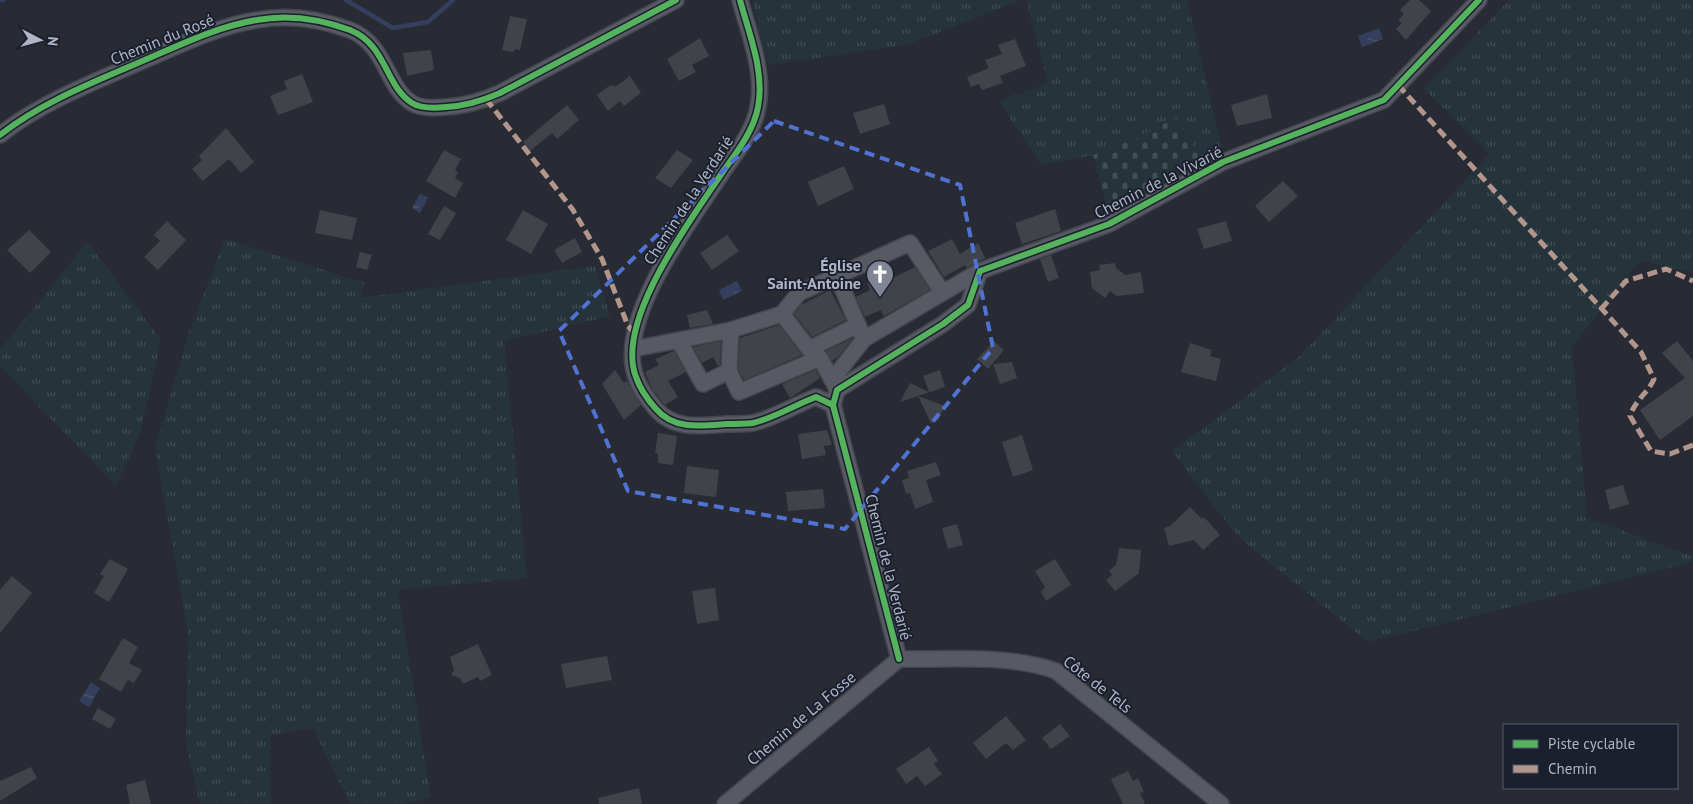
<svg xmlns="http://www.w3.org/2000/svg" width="1693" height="804" viewBox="0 0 1693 804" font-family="'PT Sans',sans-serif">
<defs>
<pattern id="grass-tufts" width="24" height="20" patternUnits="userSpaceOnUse" patternTransform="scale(1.25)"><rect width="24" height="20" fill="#25333a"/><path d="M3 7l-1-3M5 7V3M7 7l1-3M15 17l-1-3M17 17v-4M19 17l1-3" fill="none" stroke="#424e55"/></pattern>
<pattern id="cemetery-stones" width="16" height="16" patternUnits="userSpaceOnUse" patternTransform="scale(1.25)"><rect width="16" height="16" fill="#25333a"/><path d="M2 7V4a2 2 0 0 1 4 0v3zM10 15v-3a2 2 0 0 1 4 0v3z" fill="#424e55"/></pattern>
<pattern id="water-ripples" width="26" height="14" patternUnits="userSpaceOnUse" patternTransform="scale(1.25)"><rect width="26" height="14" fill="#343f5d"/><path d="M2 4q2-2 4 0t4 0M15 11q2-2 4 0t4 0" fill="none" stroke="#4f5873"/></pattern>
</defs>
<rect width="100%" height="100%" fill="#282b34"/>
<g fill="url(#grass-tufts)">
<polygon points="752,0 1021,0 906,45 768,65"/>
<polygon points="1026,0 1187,0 1222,149 1202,160 1177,117 1142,136 1093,155 1041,165 999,101 1048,83"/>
<polygon points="1509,0 1693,0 1693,272 1640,261 1572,346 1587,518 1693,556 1693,562 1368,642 1237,536 1172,451 1299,357 1490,154 1424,89"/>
<polygon points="225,239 365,283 360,298 595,266 610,316 504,341 527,578 398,590 431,798 404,804 350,804 313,728 271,735 270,804 200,804 186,743 188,632 155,448 189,333"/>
<polygon points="87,242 161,340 140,433 116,486 0,366 0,350"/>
</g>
<polygon fill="url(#cemetery-stones)" points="1177,117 1202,160 1109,215 1093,155 1142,136"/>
<g fill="url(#water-ripples)">
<polygon points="1379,28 1383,39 1362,47 1358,36"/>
<polygon points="420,194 428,198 420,213 412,208"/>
<polygon points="737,281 742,291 723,300 719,290"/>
<polygon points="91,682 100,688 89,707 79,701"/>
</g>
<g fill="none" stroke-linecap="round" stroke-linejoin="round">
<g stroke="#343f5d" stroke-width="4.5">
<polyline points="0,0 3,0"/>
<polyline points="346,0 393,28 428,22 453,0"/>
</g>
</g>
<g fill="#41434b">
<polygon points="1410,0 1419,0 1431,11 1406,40 1396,29 1402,23 1398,20 1404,14 1400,10"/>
<polygon points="510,16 527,19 520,50 515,49 513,52 502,50"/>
<polygon points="700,38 709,56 692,65 696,72 679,81 667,59"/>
<polygon points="1015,39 1026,66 1000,76 1003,83 982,90 979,84 971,87 967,77 989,68 985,60 1002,54 998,45"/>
<polygon points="431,50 434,70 407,76 403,53"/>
<polygon points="302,74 313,102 278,115 270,96 287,89 284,81"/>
<polygon points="630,76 641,93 624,106 620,101 608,111 597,95 609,86 614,85 615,87"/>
<polygon points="1267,94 1272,118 1237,126 1231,105"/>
<polygon points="884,104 890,124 860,134 853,113"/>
<polygon points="567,105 579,120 557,139 552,133 530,151 523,142"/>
<polygon points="226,128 254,162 241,173 229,159 203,181 192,169 202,160 199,156"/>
<polygon points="444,150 461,159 455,170 458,172 455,178 463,183 455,198 426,181"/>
<polygon points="677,150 693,160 671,188 655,178"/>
<polygon points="844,166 854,189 818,206 808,182"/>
<polygon points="1283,181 1298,196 1269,222 1255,206"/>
<polygon points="444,206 456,213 440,240 428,234"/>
<polygon points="1055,209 1061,231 1022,244 1015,223"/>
<polygon points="320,210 357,218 352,240 315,233"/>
<polygon points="523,210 548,224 531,254 506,240"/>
<polygon points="167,221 186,240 158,270 144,257 160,241 154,235"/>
<polygon points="1226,221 1232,241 1204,249 1197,229"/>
<polygon points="29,230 51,252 30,273 7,250"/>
<polygon points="727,235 739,251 712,270 700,253"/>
<polygon points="575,238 582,252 562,263 554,250"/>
<polygon points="952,239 960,254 978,243 985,258 967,268 965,265 944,277 928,251"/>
<polygon points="360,252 372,255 367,270 356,267"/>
<polygon points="1051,255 1059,278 1048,282 1040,259"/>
<polygon points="1115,263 1116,268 1125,275 1141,272 1144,293 1117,296 1110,291 1105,298 1092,288 1090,272 1100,270 1099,265"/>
<polygon points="915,267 930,290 884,316 881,310 865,317 856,297 870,290 867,283 878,277 881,284"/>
<polygon points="830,290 846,320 812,337 794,314 801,305"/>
<polygon points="707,310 713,324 690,328 687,315"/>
<polygon points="779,325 802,355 744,380 738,369 740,338"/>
<polygon points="853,338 838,357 832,361 826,351"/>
<polygon points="721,341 720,365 718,366 713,357 702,363 693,347"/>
<polygon points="994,341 1004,350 988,369 977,359"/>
<polygon points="1677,341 1693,361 1693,416 1660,440 1640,410 1685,378 1662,353"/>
<polygon points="1190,343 1212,350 1210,356 1221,359 1216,381 1181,372"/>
<polygon points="674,351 686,372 668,381 678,397 665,405 652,389 645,372 659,365 655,359"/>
<polygon points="1012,362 1017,378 1000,384 993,364"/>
<polygon points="615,370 624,383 627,381 641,405 624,420 602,384"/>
<polygon points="816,370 820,378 790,398 782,384"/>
<polygon points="940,370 945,387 900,402 910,383 929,392 923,376"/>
<polygon points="918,396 945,406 938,420 931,423"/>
<polygon points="827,430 832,445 824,446 826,455 802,459 798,434"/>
<polygon points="658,433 677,436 673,465 658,463 658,454 655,453"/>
<polygon points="1022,435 1033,470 1013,477 1002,442"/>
<polygon points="936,462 941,475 926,480 933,502 915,509 910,493 906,494 902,480 909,478 907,471"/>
<polygon points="687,466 719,470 716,497 684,493"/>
<polygon points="1623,485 1629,504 1610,510 1605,490"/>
<polygon points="823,489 825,508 788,511 786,492"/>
<polygon points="1190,507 1202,519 1204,517 1220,535 1203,550 1194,540 1169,546 1164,528 1170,526"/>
<polygon points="957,524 963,545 948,549 942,528"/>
<polygon points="1119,548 1141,550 1139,573 1115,591 1106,580 1112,575 1109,571 1116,565"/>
<polygon points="110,559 128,569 109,602 94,593 104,576 100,574"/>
<polygon points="1055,559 1071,585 1046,601 1041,592 1045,587 1035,571"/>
<polygon points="12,576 32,593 0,633 0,590"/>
<polygon points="715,588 719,620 697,624 692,591"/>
<polygon points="123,638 138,647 129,663 142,670 134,683 128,680 121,692 99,679"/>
<polygon points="478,644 492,675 480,681 478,677 463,684 460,678 451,675 454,670 450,657"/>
<polygon points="607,656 612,680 566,688 561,664"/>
<polygon points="98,708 116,719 110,729 92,719"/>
<polygon points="1006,716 1026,740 1013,750 1006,743 986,759 973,743"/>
<polygon points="1060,724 1070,736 1051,749 1042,738"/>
<polygon points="929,747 938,761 934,764 942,774 925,786 917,776 906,784 896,769"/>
<polygon points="31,767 37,778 0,801 0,781"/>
<polygon points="1128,771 1133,781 1138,778 1144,792 1140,793 1145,804 1123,804 1111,779"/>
<polygon points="145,780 151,804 130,804 126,785"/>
<polygon points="639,788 642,804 599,804 598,798"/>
</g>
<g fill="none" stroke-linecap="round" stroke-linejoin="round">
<g stroke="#44464d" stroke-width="18">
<g id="minor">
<path d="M740 0C749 34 765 72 758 107 754 130 737 152 724 170 694 216 614 320 636 377 640 389 648 400 656 409 674 430 701 426 726 424 735 424 744 424 753 423 772 419 797 404 816 397L833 405 899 659"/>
<path d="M0 135C43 101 97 81 147 59 182 44 219 26 257 20 288 14 320 19 350 30 387 45 385 86 412 103 421 109 436 108 446 107 465 106 482 101 500 93L676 0"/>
<polyline points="837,276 864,339"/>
<polyline points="782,314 809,349 820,358 836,387"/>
<polyline points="731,330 729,371 739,392 820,358"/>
<polyline points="679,341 703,384 729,371"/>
<polyline points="633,349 731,330 782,314 799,293 910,243 943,293"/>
<polyline points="809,349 858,325"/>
<polyline points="832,380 864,339 980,271"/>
<polyline points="833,405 837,390 943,324 968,305 980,271 1109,224 1223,162 1384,100 1479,0"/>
<path d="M899 659C948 660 1009 654 1056 671L1221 804"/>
<polyline points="725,804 899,659"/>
</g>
</g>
<use href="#minor" stroke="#575a62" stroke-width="15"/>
<g stroke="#b2968c" stroke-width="5" stroke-dasharray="10 5" stroke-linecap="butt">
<path d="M1398 85 1641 352 1654 379C1648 393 1635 400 1630 416L1651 451 1670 454 1693 445"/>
<polyline points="486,99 573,210 602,259 628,326 636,334"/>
<polyline points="1601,309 1626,281 1666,269 1693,281"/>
</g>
<g stroke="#1b202f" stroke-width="9">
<g id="cycleway">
<path d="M740 0C749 34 765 72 758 107 754 130 737 152 724 170 694 216 614 320 636 377 640 389 648 400 656 409 674 430 701 426 726 424 735 424 744 424 753 423 772 419 797 404 816 397L833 405 899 659"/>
<path d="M0 135C43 101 97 81 147 59 182 44 219 26 257 20 288 14 320 19 350 30 387 45 385 86 412 103 421 109 436 108 446 107 465 106 482 101 500 93L676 0"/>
<polyline points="833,405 837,390 943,324 968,305 980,271 1109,224 1223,162 1384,100 1479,0"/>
</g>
</g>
<use href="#cycleway" stroke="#56b35d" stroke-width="6"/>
</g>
<path fill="none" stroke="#5072d2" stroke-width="4" stroke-dasharray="10 6" stroke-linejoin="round" d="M774 121 960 185 993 348 845 529 628 491 559 331Z"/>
<defs>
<g id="church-pin" transform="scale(1.4375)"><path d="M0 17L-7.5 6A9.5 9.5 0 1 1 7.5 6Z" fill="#808593" stroke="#1b202f"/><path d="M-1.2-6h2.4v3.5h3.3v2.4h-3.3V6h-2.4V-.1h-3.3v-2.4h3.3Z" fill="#fff"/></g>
</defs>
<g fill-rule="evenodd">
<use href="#church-pin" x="880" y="274"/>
</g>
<g text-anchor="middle" stroke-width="4" stroke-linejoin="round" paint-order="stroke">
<g font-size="16" fill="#b0b5c6" stroke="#1b202f">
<text transform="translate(162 39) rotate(-22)" y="6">Chemin du Rosé</text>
<text transform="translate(1158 182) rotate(-27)" y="6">Chemin de la Vivarié</text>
<text transform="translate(688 200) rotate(-57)" y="6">Chemin de la Verdarié</text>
<text transform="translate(889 567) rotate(76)" y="6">Chemin de la Verdarié</text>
<text transform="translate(1098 684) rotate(38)" y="6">Côte de Tels</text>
<text transform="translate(801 718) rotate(-40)" y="6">Chemin de La Fosse</text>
</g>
<g font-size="16" font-weight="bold" fill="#b0b5c6" stroke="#1b202f" text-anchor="end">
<text x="861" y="271">Église<tspan x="861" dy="18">Saint-Antoine</tspan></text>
</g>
</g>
<rect x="1503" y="724" width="175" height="65" fill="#1b202f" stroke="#575c6b"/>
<rect x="1513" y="740" width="25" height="8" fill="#56b35d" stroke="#575c6b"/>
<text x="1548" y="749" font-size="15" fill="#b0b5c6">Piste cyclable</text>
<rect x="1513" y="765" width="25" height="8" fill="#b2968c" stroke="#575c6b"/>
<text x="1548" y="774" font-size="15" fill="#b0b5c6">Chemin</text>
<g transform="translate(40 40) rotate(96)" stroke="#1b202f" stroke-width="4" paint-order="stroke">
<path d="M0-4L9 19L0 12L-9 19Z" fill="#b0b5c6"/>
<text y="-8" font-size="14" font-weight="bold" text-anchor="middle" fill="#b0b5c6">N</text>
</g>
</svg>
